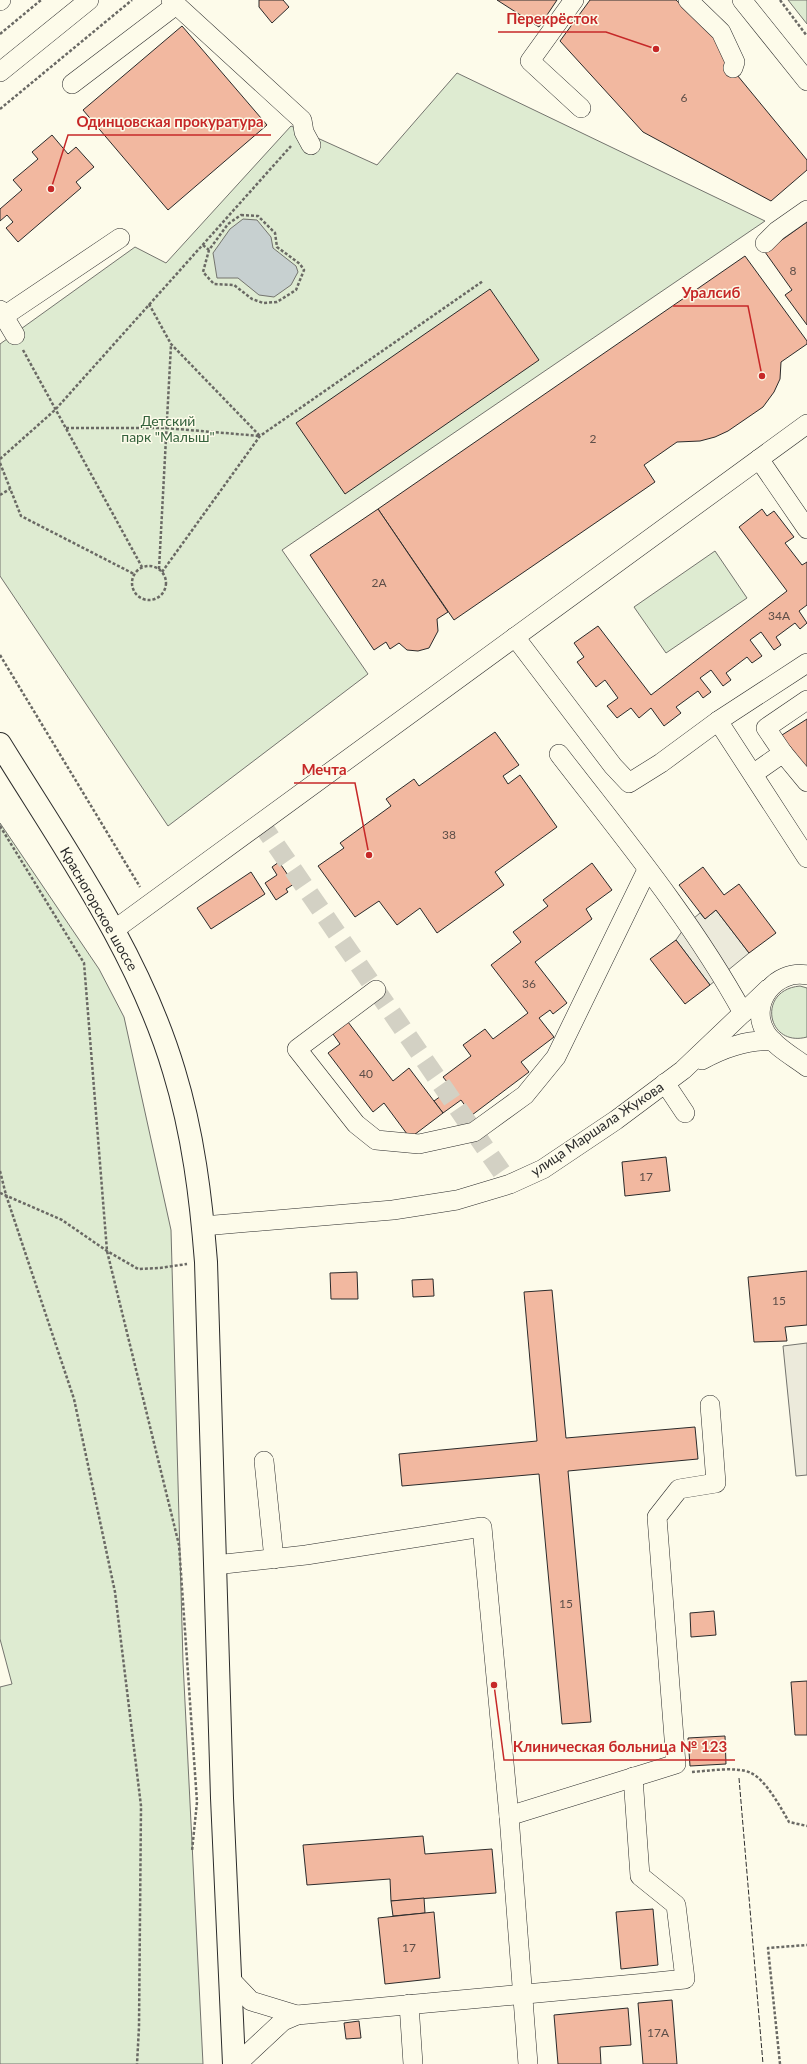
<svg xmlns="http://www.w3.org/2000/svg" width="807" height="2064" viewBox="0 0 807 2064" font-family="Lato,sans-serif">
<rect width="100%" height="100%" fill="#fdfbea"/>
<g fill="#deebd1" stroke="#74746e">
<polygon points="788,0 807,0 807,24"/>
<polygon points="457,73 765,221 282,550 368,674 168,826 0,576 0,344 135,247 166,263 291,126 377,165"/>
<polygon points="715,551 747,598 666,653 634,607"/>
<polygon points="0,823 99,969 124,1017 171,1230 183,1662 203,2064 0,2064 0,1687 12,1684 0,1639"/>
<path d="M800 986 807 988V1037C767 1048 756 990 800 986Z"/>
</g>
<g fill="#eceadb" stroke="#74746e">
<polygon points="716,910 749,953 710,985 676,940 687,924 700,913 705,919"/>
<polygon points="807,1343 807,1475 796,1476 783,1346"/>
</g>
<polygon fill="#c7d0d0" stroke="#74746e" points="243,219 257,220 271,237 273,248 296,266 298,272 291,285 274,297 259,295 238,278 217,278 213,253 230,229"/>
<g fill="#f2b8a0" stroke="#2b2b2b">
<polygon points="259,0 283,0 289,7 272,23 259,7"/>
<polygon points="497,0 557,0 539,27"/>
<polygon points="590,0 676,0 719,39 728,64 807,160 807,170 771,201 643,132 560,41"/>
<polygon points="182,26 267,125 168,210 83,110"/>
<polygon points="52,135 68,154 76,147 94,167 76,182 81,188 18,242 6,228 13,222 7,215 0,221 0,209 22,190 13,180 38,159 32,152"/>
<polygon points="807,222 807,325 785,295 792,290 765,252"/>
<polygon points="745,256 807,341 807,344 781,362 780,379 774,392 763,407 728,431 715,437 700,441 677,442 644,465 655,482 454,620 378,509"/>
<polygon points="490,289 539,360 345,494 296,423"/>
<polygon points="378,509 448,612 437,619 438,631 429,648 418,651 407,650 399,643 390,649 386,642 374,650 310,555"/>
<polygon points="762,509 767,516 774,511 794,537 785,543 802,565 807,562 807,605 799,611 807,623 800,629 795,623 776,637 781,645 774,650 761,632 750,640 762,656 752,663 747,657 726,673 731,680 723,686 711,670 700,678 711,692 703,698 698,691 676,707 681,713 664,726 651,708 639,718 631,708 617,718 607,706 618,698 605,680 596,687 577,662 584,657 574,643 598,626 651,695 787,591 739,527"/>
<polygon points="807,719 807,777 782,735"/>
<polygon points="495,732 519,765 503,776 508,784 520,775 557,827 495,872 504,885 437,933 420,908 397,925 379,901 355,917 318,866 344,848 340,843 391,806 386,799 414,779 419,786"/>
<polygon points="279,862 294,884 286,889 288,892 276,900 265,883 277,875 272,867"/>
<polygon points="592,863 612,890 586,909 592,919 535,962 567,1003 553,1014 550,1010 539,1018 554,1037 521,1062 529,1072 472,1115 461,1100 443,1113 434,1101 452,1088 443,1077 471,1056 463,1045 485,1029 493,1039 528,1013 491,965 521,942 513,932 548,906 543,900"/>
<polygon points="703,867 724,895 739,884 776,933 749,953 716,910 705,919 679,885"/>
<polygon points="251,872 265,894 211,929 197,908"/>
<polygon points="676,940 710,985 685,1004 650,959"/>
<polygon points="348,1022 393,1081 409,1068 443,1113 410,1138 384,1103 373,1112 328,1053 340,1044 333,1034"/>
<polygon points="666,1157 670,1191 625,1196 622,1162"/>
<polygon points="807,1271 807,1325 785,1327 787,1341 754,1342 748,1277"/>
<polygon points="357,1272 358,1299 331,1299 330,1273"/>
<polygon points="433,1279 434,1296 413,1297 412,1280"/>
<polygon points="552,1290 566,1438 695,1427 698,1459 568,1471 591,1722 562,1724 539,1474 402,1486 399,1454 537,1441 524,1292"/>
<polygon points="714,1611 716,1635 691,1637 690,1613"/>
<polygon points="807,1681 807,1735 795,1735 791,1682"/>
<polygon points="725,1736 726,1764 690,1766 688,1738"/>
<polygon points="423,1836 425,1854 492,1849 496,1893 391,1901 390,1879 307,1885 303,1845"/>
<polygon points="424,1898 425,1913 393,1916 391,1901"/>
<polygon points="653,1909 658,1965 621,1969 616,1912"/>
<polygon points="434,1912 440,1978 385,1984 378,1918"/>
<polygon points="672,2000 677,2064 643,2064 638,2003"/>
<polygon points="628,2008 631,2045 600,2047 601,2064 558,2064 554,2015"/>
<polygon points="359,2021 361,2038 346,2039 344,2023"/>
</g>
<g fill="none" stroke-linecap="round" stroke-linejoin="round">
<polyline stroke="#d3d1c4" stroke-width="19" stroke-dasharray="19 10" stroke-linecap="butt" points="260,822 510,1184"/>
<g stroke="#2b2b2b" stroke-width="20">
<g id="minor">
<polyline points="171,0 302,120 304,132 311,145"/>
<polyline points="574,0 530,61 581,108"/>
<polyline points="688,0 721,32 735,62 733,68"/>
<polyline points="742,0 807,81"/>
<polyline points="0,1 1,0"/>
<polyline points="0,72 89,0"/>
<polyline points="72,84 176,5"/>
<polyline points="765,243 777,231 807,210"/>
<polyline points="0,310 15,335"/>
<polyline points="4,316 120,238"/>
<polyline points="759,459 807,529"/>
<polyline points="515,637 613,766 629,783 661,763 718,721 807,858"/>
<polyline points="718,721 807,663"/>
<polyline points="783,753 766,728 807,700"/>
<path d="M559 754C623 837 692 920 743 1013"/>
<polyline points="753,774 783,753 807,782"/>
<polyline points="114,930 807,424"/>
<path d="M807 975C775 969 748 1004 766 1033 775 1047 794 1057 807 1067"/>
<polyline points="376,990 297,1049 356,1124 376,1140 419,1144 474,1132 525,1095 556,1057 647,870"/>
<path d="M702 1060C724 1048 747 1039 773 1041"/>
<polyline points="665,1083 685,1113"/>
<polyline points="203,1226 393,1210 457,1200 510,1184 543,1169 616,1120 683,1070 768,989"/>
<polyline points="264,1461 274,1559"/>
<polyline points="215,1565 306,1555 482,1527 509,1816 528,2064"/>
<polyline points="509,1816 676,1764 657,1517 679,1489 716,1483 710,1405"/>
<polyline points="230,1979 251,2001 297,2015"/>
<polyline points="409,2004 413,2064"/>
<path d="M237 2064 283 2021 297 2015C427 2004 556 1992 685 1979L676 1905 640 1876 633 1777"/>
</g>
</g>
<g stroke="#2b2b2b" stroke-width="24">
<path id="major" d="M0 744C64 848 139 953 174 1071 193 1133 201 1198 206 1262L222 1798 234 2064"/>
</g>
<g stroke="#6a6964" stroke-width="2.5" stroke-dasharray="3 2" stroke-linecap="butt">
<polyline points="780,0 807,36"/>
<polyline points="0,34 41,0"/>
<polyline points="0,109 132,0"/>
<polygon points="241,215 258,216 275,233 277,247 300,264 304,270 296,290 277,302 263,303 252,299 234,285 214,284 203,272 209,250 228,224"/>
<polyline points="203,245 209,250"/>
<polyline points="23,350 142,567"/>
<polyline points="66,428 165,428 260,436 171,344 149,304"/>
<polyline points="0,459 55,410 291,146"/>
<polyline points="0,463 21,516 134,574"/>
<polyline points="0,495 10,489"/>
<circle cx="149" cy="583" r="17"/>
<polyline points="159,569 171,345"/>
<polyline points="162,572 260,436 483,281"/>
<polyline points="0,655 140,887"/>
<polyline points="0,826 84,963 107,1251 179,1545 197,1802 192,1851"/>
<polyline points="0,1171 6,1195 74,1399 115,1592 141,1806 139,2027 137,2064"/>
<polyline points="0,1193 62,1220 107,1251 138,1269 160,1268 187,1264"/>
<path d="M692 1772C708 1771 737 1766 751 1773 766 1780 781 1808 789 1822L807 1826"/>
<polyline points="780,2064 768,1948 807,1945"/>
</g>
<use href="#minor" stroke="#fdfbea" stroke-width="19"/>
<use href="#major" stroke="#fdfbea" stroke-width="22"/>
<polyline stroke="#2b2b2b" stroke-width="1" stroke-dasharray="5 2" stroke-linecap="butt" points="739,1778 763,2064"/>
</g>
<g text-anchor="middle" stroke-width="3" stroke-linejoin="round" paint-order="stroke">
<g font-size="12" fill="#5d4e48">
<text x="684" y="102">6</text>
<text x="793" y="275">8</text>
<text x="593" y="443">2</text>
<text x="379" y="587">2А</text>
<text x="779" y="620">34А</text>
<text x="449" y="839">38</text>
<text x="529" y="988">36</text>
<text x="366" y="1078">40</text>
<text x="646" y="1181">17</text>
<text x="779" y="1305">15</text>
<text x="566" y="1608">15</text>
<text x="409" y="1952">17</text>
<text x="658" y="2037">17А</text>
</g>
<g font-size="14" fill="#34623c" stroke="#fdfbea">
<text x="168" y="426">Детский<tspan x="168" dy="16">парк "Малыш"</tspan></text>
</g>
<g font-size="14" fill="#2b2b2b" stroke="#fdfbea">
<text transform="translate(99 909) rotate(60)" y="5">Красногорское шоссе</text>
<text transform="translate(597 1129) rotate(-34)" y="5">улица Маршала Жукова</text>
</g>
</g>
<path fill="none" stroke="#c62828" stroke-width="1.5" d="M656 49L606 32H498M51 189L68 135H271M762 376L748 306H673M369 855L355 783H294M494 1685L504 1760H735"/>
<g fill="#c62828" stroke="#fdfbea" stroke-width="1.5">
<circle cx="656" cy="49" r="4"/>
<circle cx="51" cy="189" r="4"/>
<circle cx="762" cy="376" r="4"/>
<circle cx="369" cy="855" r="4"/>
<circle cx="494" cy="1685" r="4"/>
</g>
<g font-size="15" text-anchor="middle" font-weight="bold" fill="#c62828" stroke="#fdfbea" stroke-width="3" stroke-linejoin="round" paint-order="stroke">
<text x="552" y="24">Перекрёсток</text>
<text x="170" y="127">Одинцовская прокуратура</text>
<text x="711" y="298">Уралсиб</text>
<text x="324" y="775">Мечта</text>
<text x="620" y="1752">Клиническая больница № 123</text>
</g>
</svg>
